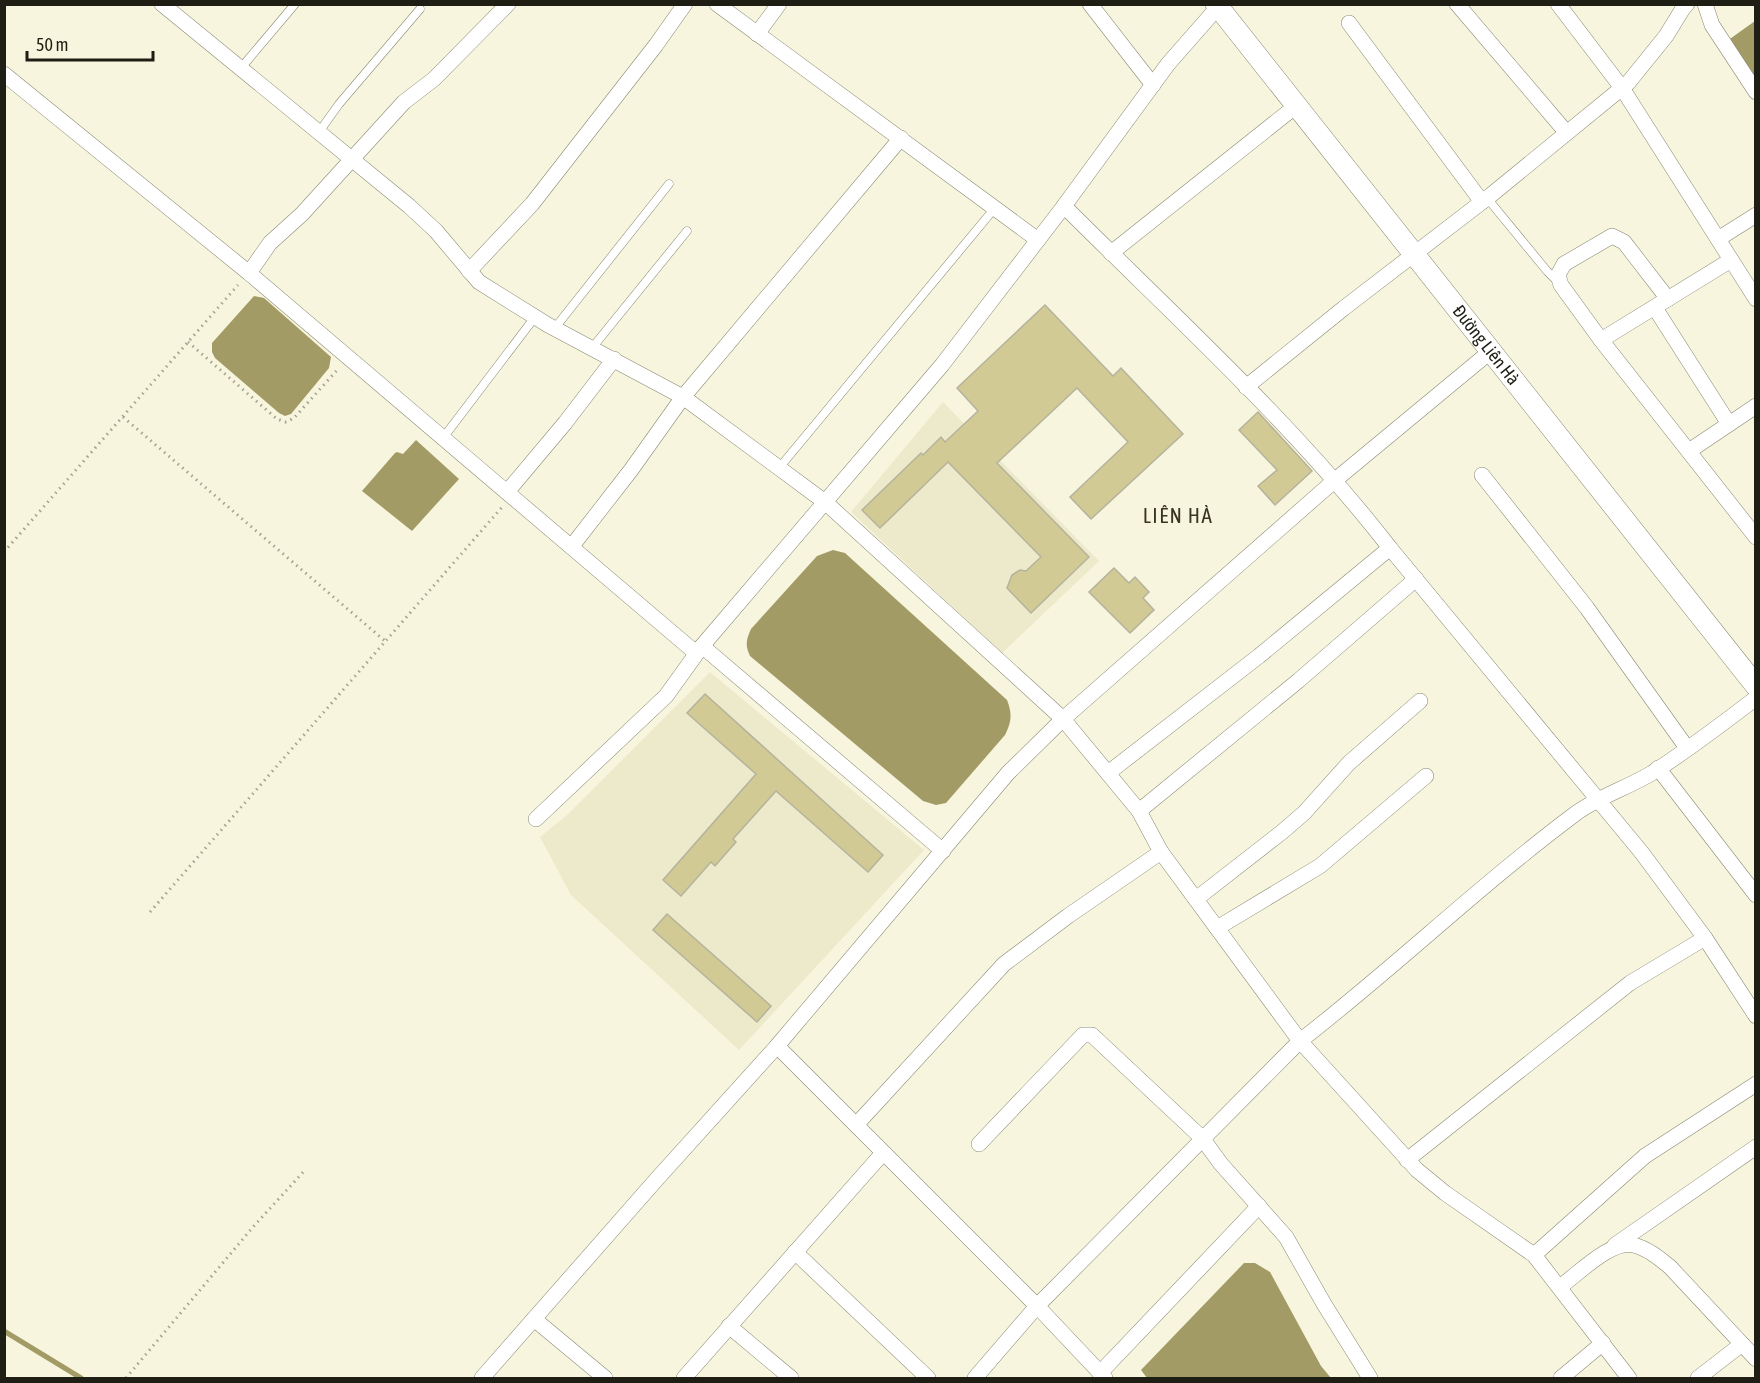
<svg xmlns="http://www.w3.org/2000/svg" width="1760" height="1383" viewBox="0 0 1760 1383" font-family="'Asap Condensed',sans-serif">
<rect width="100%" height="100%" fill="#f8f5de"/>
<g fill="#ede9cb">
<polygon points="943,402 1099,561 1002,653 851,512"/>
<polygon points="710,672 924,850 739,1050 571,895 540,837 567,815"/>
</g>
<g fill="#a29b66">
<polygon points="1755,21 1755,83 1727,41"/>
<polygon points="254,296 264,298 331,357 329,368 291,414 285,416 279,413 215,358 212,352 212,343"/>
<polygon points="416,440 459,479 412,531 362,491 395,453 397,452 403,454"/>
<path d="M833 550 845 553 1007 700C1012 713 1012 721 1005 735L946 803 936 805 923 801 750 656C745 645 746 640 751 629L817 556Z"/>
<polygon points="1244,1263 1255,1263 1270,1272 1321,1366 1331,1378 1147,1378 1141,1370"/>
</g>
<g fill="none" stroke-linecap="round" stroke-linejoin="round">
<polyline stroke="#a29b66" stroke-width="5" points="4,1331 81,1378"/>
</g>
<g fill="#d2ca94" stroke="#b5b29d" stroke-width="1.5">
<polygon points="1045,305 1113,376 1121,368 1183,434 1091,519 1070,497 1128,442 1077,388 997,463 1089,557 1031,613 1007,588 1012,575 1020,570 1026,571 1041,557 948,462 880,528 862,510 921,453 923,455 941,437 945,442 978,411 957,388"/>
<polygon points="1258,412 1312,471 1275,505 1258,486 1277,470 1239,430"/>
<polygon points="1114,568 1129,583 1135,577 1149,592 1143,598 1154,610 1130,633 1089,592"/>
<polygon points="705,694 883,855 868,872 776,791 733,839 736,842 715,866 711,862 681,896 663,880 756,774 687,713"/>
<polygon points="667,914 771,1006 757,1022 653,930"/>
</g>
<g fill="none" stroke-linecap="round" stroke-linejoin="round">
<g stroke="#898772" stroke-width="9">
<g id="service">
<polyline points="241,68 295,4"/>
<polyline points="319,132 339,104 420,9"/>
<polyline points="1487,198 1547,271 1558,282"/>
<polyline points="554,329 669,184"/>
<polyline points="592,348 687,231"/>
<polyline points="443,438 535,317"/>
<polyline points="779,468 994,209"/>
</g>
</g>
<g stroke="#898772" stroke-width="16">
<g id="minor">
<polyline points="162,4 409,206 436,231 479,282 548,325 683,397 825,502 1063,719 1139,811 1161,852 1300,1041 1417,1170 1445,1193 1534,1255 1629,1378"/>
<polyline points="717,4 1038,240"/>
<polyline points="1090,4 1153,85"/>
<polyline points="1457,4 1566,132"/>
<polyline points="1558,4 1622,88 1756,299"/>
<polyline points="1705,4 1712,25 1756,92"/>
<polyline points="1349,23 1482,202"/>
<polyline points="757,34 779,4"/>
<polyline points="4,74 249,273 696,653"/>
<path d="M1064 206C1175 317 1293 423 1390 548L1642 853 1705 938 1756 1016"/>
<polyline points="1718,239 1756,215"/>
<polyline points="1111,253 1296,106"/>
<polyline points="469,271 532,204 656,45 685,4"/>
<polyline points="249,273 270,243 302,214 404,102 434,79 508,4"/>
<polyline points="1668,299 1624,242 1612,236 1564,264 1558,275 1561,285 1601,340 1756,537"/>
<polyline points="1655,308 1729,424"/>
<polyline points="1601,340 1731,260"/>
<polyline points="1246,387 1344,308 1491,195 1628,83 1666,36 1682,10 1687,4"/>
<polyline points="1689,451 1756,406"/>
<polyline points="1482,475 1587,608 1687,748"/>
<polyline points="507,492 565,423 614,359"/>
<polyline points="572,546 631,470 683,397 901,138"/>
<polyline points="702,646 943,851"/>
<polyline points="1658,768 1756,895"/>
<polyline points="1108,773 1259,656 1390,548"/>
<polyline points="1139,811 1298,681 1416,579"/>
<polyline points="536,819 666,696 702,646 942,365 1064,206 1168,64 1218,7"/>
<polyline points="1196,899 1282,832 1304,813 1349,763 1420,701"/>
<polyline points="1217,928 1320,866 1426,776"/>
<polyline points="777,1046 1037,1306 1105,1378"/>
<polyline points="856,1125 1004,964 1068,916 1161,852"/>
<polyline points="979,1144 1083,1035 1092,1035 1202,1138 1221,1164 1286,1237 1324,1304 1370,1378"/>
<polyline points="1407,1160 1630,983 1705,938"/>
<polyline points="1615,1245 1756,1147"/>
<polyline points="795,1252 928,1378"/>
<polyline points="1534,1255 1645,1156 1756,1084"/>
<path d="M1561 1286C1578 1274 1611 1240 1633 1245 1647 1248 1659 1258 1670 1267L1756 1359"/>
<polyline points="534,1319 605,1378"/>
<polyline points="729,1326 791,1378"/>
<polyline points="1100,1373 1259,1206"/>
<polyline points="482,1378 656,1180 777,1046 1008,773 1063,719 1334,481 1491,351"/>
<polyline points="684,1378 883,1153"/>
<path d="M975 1378 1037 1306 1300 1041C1394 968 1480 885 1575 814 1598 797 1627 788 1652 773 1688 750 1722 724 1756 698"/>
<polyline points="1561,1378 1603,1343"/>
<polyline points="1698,1378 1742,1344"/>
</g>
</g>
<g stroke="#898772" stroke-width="22">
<g id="secondary">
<path id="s1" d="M1216 4 1756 686"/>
</g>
</g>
<g stroke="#a4a290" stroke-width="3" stroke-dasharray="1.5 4.5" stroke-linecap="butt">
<polyline points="188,342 277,419 286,422 294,418 339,368"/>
<polyline points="123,417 385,641"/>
<polyline points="4,552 238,285"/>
<polyline points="150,912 503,506"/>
<polyline points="126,1378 253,1227 306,1169"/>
</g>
<use href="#service" stroke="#fff" stroke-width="8"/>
<use href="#minor" stroke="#fff" stroke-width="15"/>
<use href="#secondary" stroke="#fff" stroke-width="21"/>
</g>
<g text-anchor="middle" stroke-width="5" stroke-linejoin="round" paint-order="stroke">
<g font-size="18" fill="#1f1e15" stroke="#f8f5de">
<text dy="6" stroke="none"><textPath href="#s1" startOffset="435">Đường Liên Hà</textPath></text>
</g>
<g font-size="21" letter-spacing="1.5" fill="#383523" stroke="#f8f5de">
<text x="1178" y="523">LIÊN HÀ</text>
</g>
</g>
<rect width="1760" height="1383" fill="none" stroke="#1f1e15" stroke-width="12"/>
<path d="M27 51v9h126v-9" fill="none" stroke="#1f1e15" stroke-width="3"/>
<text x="36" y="51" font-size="18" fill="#1f1e15" stroke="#f8f5de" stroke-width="4.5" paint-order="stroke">50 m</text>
</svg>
